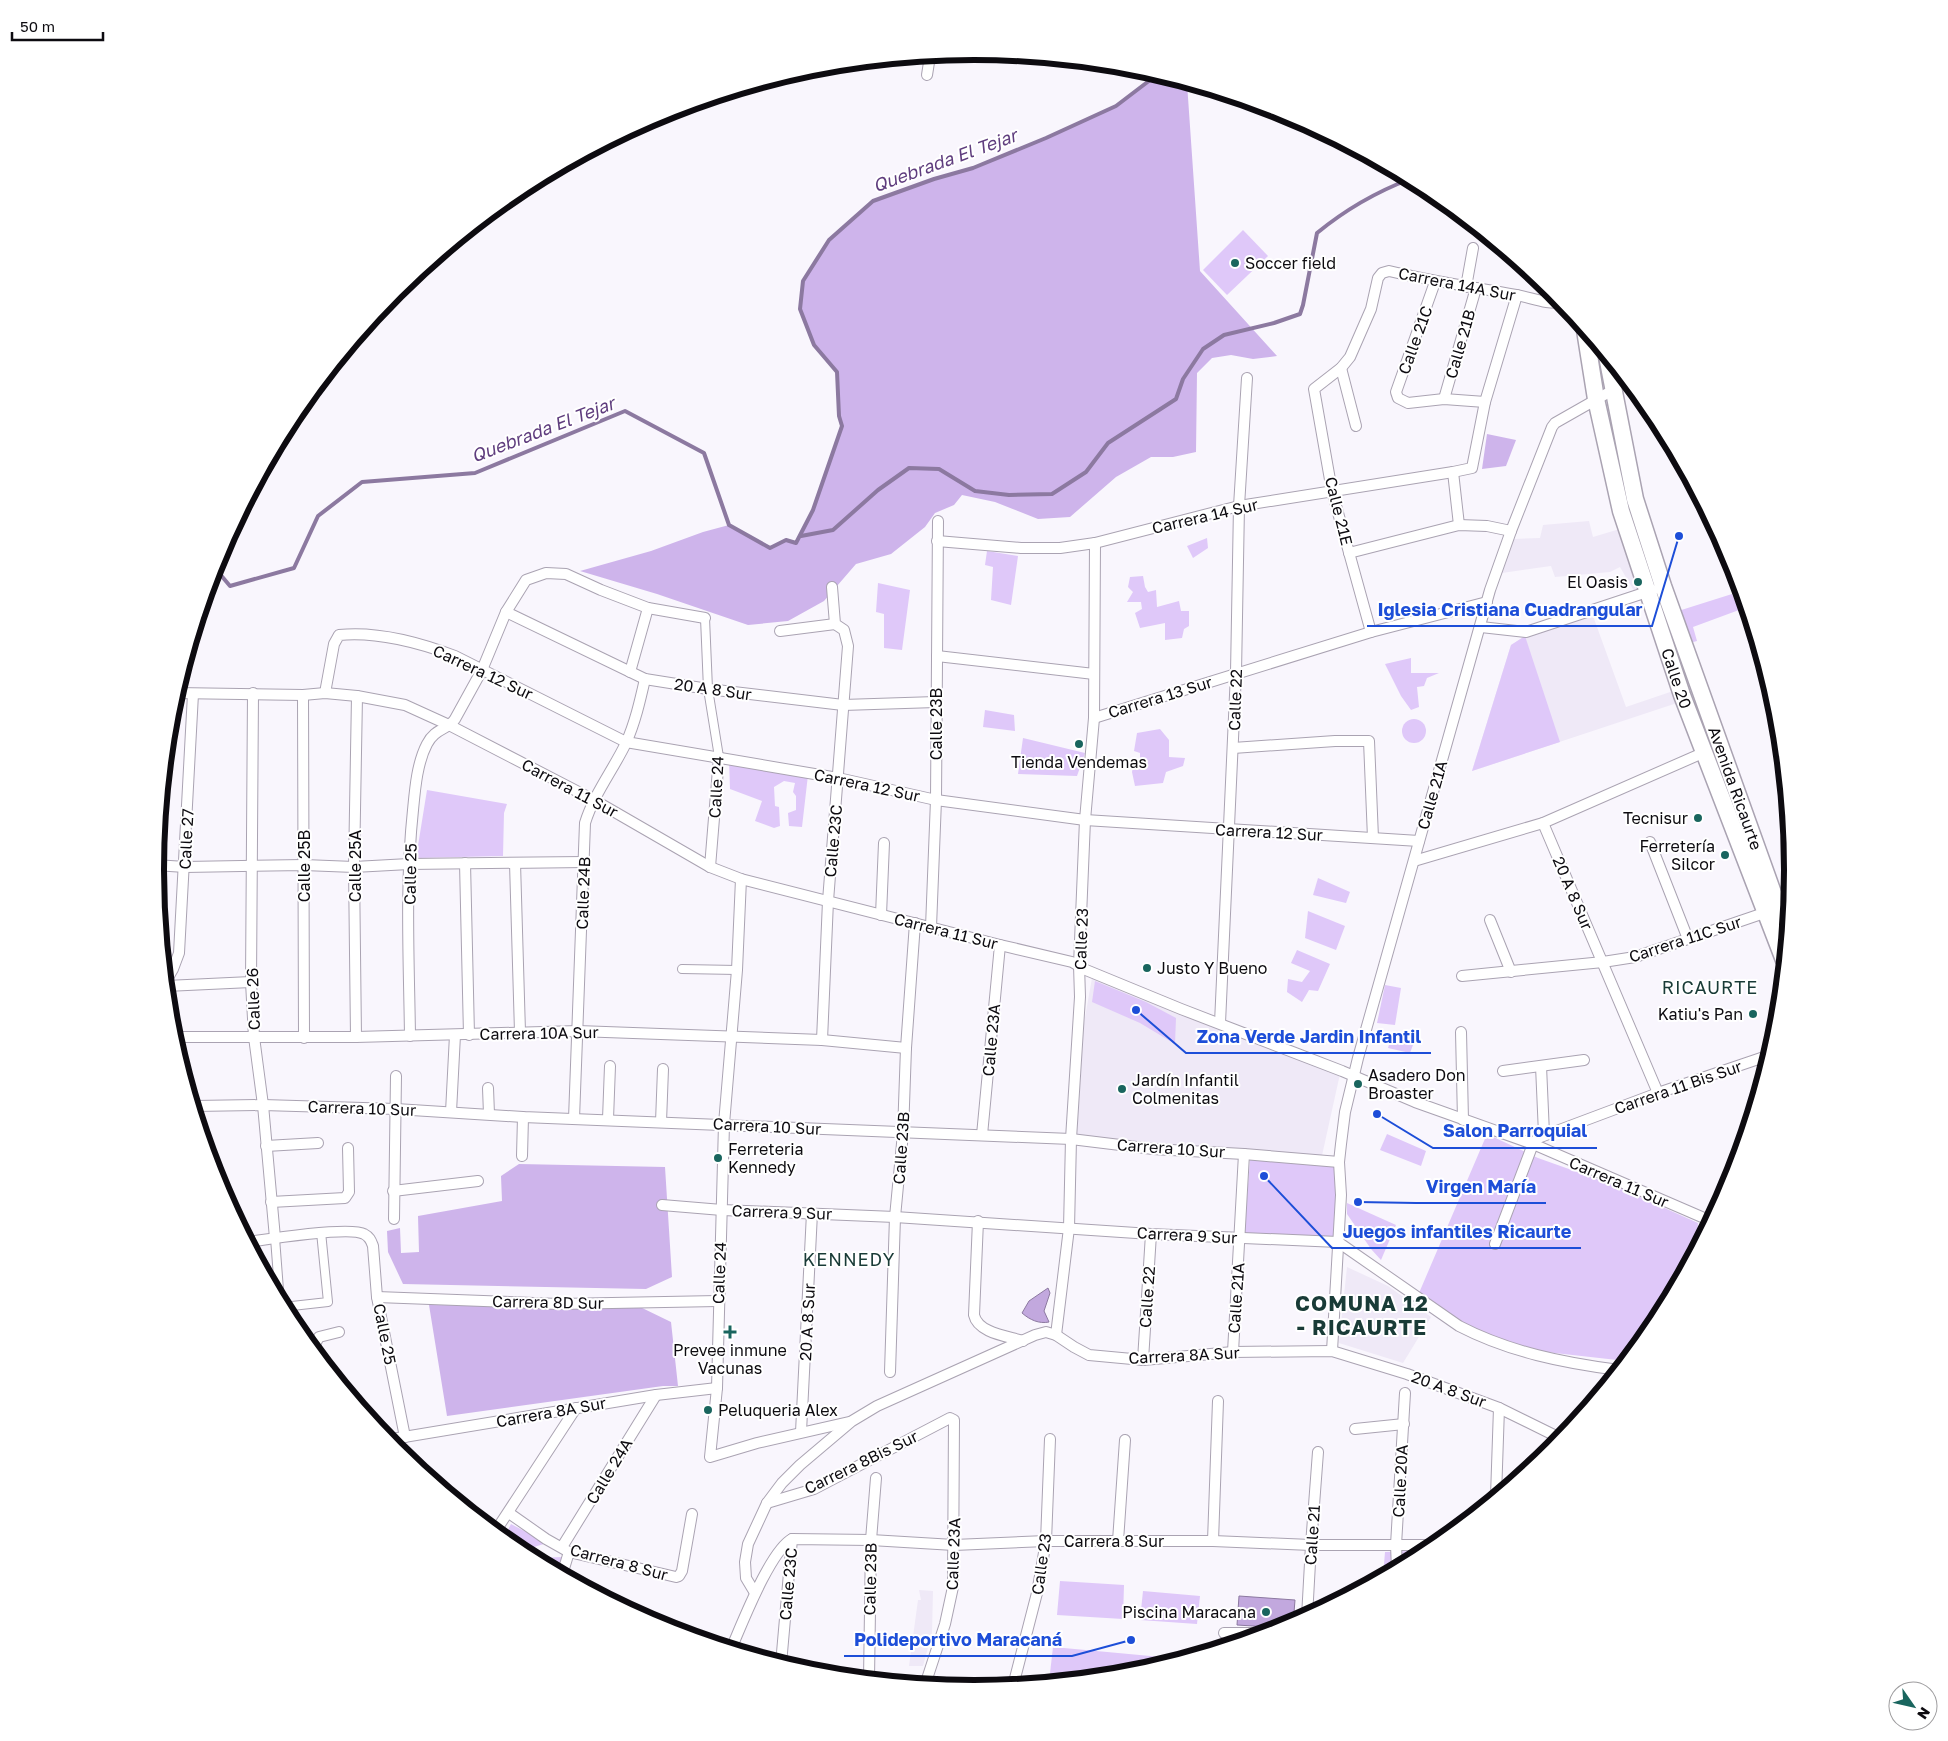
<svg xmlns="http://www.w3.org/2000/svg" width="1948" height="1741" viewBox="0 0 1948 1741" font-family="'Golos Text',sans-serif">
<rect width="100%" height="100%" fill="#f9f6fd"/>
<g fill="#efe9f7">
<polygon points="1589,521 1593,537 1623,528 1641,590 1634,591 1620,567 1610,572 1555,577 1551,566 1502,573 1514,539 1540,538 1543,525"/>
<polygon points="1593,616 1626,707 1679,689 1680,702 1472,771 1511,645 1525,636"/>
<polygon points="1092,978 1340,1074 1321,1160 1191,1149 1077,1135 1084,1023"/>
<polygon points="1347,1267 1388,1286 1431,1317 1403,1363 1339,1343"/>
<polygon points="919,1590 933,1591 932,1633 923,1666 909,1666 918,1600 921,1600"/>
</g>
<g fill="#dfc8f9">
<polygon points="1243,230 1268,256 1227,295 1203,270"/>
<polygon points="1207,538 1208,548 1193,558 1187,546"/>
<polygon points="987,551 1018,556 1011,605 991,600 993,567 985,565"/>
<polygon points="1143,576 1145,587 1148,592 1156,590 1157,607 1179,601 1181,611 1189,611 1189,626 1184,629 1182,638 1165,640 1165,623 1140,628 1135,613 1142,609 1141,602 1127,602 1133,592 1128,587 1130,577"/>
<polygon points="878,583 910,590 902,650 884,648 884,614 876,612"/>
<polygon points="1732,594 1739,610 1693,627 1697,641 1686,644 1675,612"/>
<polygon points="1525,636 1560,742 1472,771 1511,645"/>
<polygon points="1411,658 1411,673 1439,673 1427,678 1424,686 1417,687 1419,707 1411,710 1401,696 1385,664"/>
<polygon points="985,710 1014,715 1015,731 983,727"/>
<circle cx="1414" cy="731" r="12"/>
<polygon points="1160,729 1169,740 1169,757 1185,758 1183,766 1166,772 1163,783 1135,786 1132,772 1133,766 1140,764 1140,753 1134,751 1137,733"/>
<polygon points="1023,738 1085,753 1077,776 1018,774"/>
<polygon points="729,760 808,775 802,827 789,826 788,813 796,810 796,796 793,792 795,783 784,781 774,787 775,806 779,807 780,826 774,828 755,821 762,801 730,789"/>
<polygon points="427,790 507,804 504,813 503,856 416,858"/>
<polygon points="1318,878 1350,892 1346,903 1313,895"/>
<polygon points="1308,911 1345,926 1336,950 1305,938"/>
<polygon points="1297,950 1330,964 1318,991 1309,990 1302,1002 1287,992 1288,979 1302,982 1310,971 1291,963"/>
<polygon points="1095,981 1146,1002 1176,1018 1175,1044 1140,1023 1092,1002"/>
<polygon points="1385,985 1401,988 1395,1025 1377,1023"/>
<polygon points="1393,1031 1417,1034 1410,1053 1388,1048"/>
<polygon points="1387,1134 1426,1151 1421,1166 1380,1150"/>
<polygon points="1487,1134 1538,1158 1611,1184 1698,1223 1696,1249 1655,1326 1626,1361 1528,1350 1463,1324 1419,1293"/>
<polygon points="1254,1158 1339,1167 1334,1238 1244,1235 1250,1160"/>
<polygon points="1347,1203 1396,1225 1381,1260 1371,1249 1347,1214"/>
<polygon points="511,1524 547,1543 534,1547 536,1558 563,1557 557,1572 519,1552 503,1539"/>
<polygon points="1411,1551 1413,1560 1383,1576 1385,1552"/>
<polygon points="1060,1581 1124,1585 1123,1619 1057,1615"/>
<polygon points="1143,1591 1200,1596 1197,1624 1140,1620"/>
<polygon points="1053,1647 1183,1659 1134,1674 1049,1682"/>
</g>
<g fill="#ceb4eb">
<polygon points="1158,74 1187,83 1200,271 1277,356 1253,359 1231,355 1212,358 1197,373 1196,452 1173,457 1151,457 1116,477 1070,517 1038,519 995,502 962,495 954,505 935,513 925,527 891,554 856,564 824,601 788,621 748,625 657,594 580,571 651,551 703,532 729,525 770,548 784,541 796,543 813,510 842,426 839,416 837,372 814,345 800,309 803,281 829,240 873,201 934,179 973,168 1046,138 1116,106"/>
<polygon points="1487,434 1516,440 1506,466 1482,469"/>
<polygon points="519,1164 665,1167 672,1277 646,1289 403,1284 388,1252 387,1231 400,1228 401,1253 419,1252 418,1216 502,1201 501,1176"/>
<polygon points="429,1305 635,1307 636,1305 671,1322 678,1386 663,1386 447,1416"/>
</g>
<g fill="#c2a8de" stroke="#8c79a0">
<path d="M1048 1288 1050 1293 1044 1311 1049 1322C1039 1324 1030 1320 1022 1313L1029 1301Z"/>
<polygon points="1239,1596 1295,1600 1293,1625 1285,1628 1237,1625"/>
</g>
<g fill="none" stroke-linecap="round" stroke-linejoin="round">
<g stroke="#8c79a0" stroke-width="4">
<path d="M801 536 833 530 878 490 909 468 939 469 975 491 1009 495 1052 494 1086 472 1108 443 1176 399 1183 379 1203 349 1224 335 1274 323 1300 314 1303 305 1317 233C1345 210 1376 192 1410 179"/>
<polyline points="214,567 230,586 294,568 318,516 362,482 475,473 625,411 704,453 729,525 770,548 786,540 796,543 813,510 842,426 839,416 837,372 814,345 800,309 803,281 829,240 873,201 934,179 973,168 1046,138 1116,106 1158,74"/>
</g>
<g stroke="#aaa3b2" stroke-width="10">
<g id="pedestrian">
<polyline points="705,618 708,689 719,757"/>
<polyline points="682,969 737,970"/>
<polyline points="275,1238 280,1303"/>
<polyline points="283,1307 328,1302 321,1232"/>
</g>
</g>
<g stroke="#aaa3b2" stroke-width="12">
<g id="minor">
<polyline points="927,75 930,56"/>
<polyline points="1435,282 1396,392 1398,398 1408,403 1444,399 1485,402"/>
<polyline points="1466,287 1473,248"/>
<polyline points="1341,368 1356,426"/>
<polyline points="1444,399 1476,288"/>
<polyline points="1453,472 1459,525"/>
<polyline points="937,541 1021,548 1060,548 1095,543 1239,506 1453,472 1472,468 1485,402 1517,295"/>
<polyline points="1349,553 1459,525 1487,526 1511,531"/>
<polyline points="506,612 645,679 708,689 843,705 936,702"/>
<polyline points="1481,627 1526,632 1653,590"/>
<polyline points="780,631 835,624"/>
<path d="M1371 632 1332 491 1314 389 1341 368 1350 357 1371 309 1378 278 1382 273 1389 271C1431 281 1473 287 1516 295 1530 297 1547 305 1562 302"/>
<polyline points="937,656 1094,674"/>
<polyline points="630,672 648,608"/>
<polyline points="176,693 303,695 325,693 357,696 405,705 449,725 594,800 710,867 741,879 1000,945 1072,962 1086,970 1181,1009 1342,1071 1415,1102 1533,1144 1711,1221"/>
<polyline points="253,693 251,982 254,1037 263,1105 275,1238"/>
<path d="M325 693 334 644 339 635C376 631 421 643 455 656L626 742 838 778 936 800 1085 820 1419 841"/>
<polyline points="303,695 304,1038"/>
<polyline points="1094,718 1371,632 1487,602"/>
<polyline points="1233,748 1335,741 1369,741 1373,838"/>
<polyline points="1543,823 1658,1093"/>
<polyline points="1650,842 1688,939"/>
<polyline points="1414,861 1543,823 1705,752"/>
<polyline points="465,863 469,1035"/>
<polyline points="515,863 520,1032"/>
<polyline points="155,865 185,867 304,865 354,867 409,864 585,862"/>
<polyline points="710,867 719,757"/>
<polyline points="741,879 737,970 724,1124 717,1388 710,1457 757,1443 849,1422"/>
<polyline points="881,915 884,843"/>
<polyline points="1490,920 1511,972"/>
<polyline points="931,927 936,800 938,521"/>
<polyline points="1462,976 1603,962 1635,957 1767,912"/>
<polyline points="166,981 173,969 179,953 193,694"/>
<polyline points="166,986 251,982"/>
<polyline points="1220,1023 1236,673 1239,506 1247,378"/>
<polyline points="1461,1032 1463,1120"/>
<path d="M410 1036C409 961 405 885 413 810 415 789 417 763 427 744 435 728 448 730 455 719L482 670 506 612 526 580 546 573 566 574 601 590 648 608 705 618"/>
<polyline points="172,1037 356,1037 578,1031 822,1040 906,1048"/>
<polyline points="356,1037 354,867 357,696"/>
<polyline points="822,1040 828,901 848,646 844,630 835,624 832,587"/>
<polyline points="1541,1066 1544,1134"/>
<polyline points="1503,1071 1584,1060"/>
<polyline points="488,1088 489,1114"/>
<polyline points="194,1106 263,1105 396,1109 523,1117 1071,1139 1153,1149 1244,1154 1339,1162"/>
<polyline points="451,1112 455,1035"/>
<path d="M574 1119 585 823C594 794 613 770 626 743 635 723 640 701 645 679"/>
<polyline points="608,1119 610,1066"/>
<polyline points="661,1122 663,1069"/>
<polyline points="982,1135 1000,945"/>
<polyline points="266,1146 318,1143"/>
<polyline points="522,1156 523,1117"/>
<polyline points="393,1191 478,1181"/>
<polyline points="271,1202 345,1198 349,1192 348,1148"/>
<path d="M662 1205 722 1210 895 1217 1151 1234 1338 1242 1459 1326C1509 1352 1564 1363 1619 1370"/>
<polyline points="394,1219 396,1076"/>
<path d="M978 1221 974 1315C978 1333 1007 1336 1023 1341"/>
<path d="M248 1242C268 1239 350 1226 364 1234 370 1237 371 1241 373 1246L377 1297 405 1437"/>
<polyline points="1495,1244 1533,1144 1538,1138 1658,1093 1770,1055"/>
<polyline points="377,1297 559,1304 718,1301"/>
<polyline points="1056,1335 1069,1228 1071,1139 1080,997 1079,965 1085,820 1094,718 1095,543"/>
<polyline points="1332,1351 1341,1195 1339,1162 1341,1144 1345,1112 1358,1058 1490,590 1511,531 1552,427 1555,423 1613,390"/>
<polyline points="1233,1352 1244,1154"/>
<polyline points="317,1355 315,1344 319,1337 339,1332"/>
<polyline points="1143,1360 1151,1234"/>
<polyline points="890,1372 895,1217 903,1133 906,1048 915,923"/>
<polyline points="1355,1429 1404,1424"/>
<polyline points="801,1432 812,1213"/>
<polyline points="386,1440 656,1395 717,1388"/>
<polyline points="1496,1496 1499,1408"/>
<polyline points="767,1503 814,1489 950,1418 954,1420 953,1587 945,1624 925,1685"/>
<polyline points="509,1513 546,1539 569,1552 676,1577 679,1576 682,1571 692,1514"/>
<polyline points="495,1532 576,1408"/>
<polyline points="1118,1541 1125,1440"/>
<polyline points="1213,1541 1218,1401"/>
<polyline points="562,1547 656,1395"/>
<polyline points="1397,1569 1396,1545 1405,1393"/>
<polyline points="562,1575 569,1552"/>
<polyline points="755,1593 746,1578 745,1562 748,1544 767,1503 782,1483 800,1465 852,1421 877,1406 1035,1335 1046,1332 1056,1335 1074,1347 1089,1355 1143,1360 1233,1352 1332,1351 1407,1374 1499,1408 1562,1439"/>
<polyline points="1307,1617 1311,1545 1318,1452"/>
<polyline points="1224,1633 1269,1633"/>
<path d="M731 1649C742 1624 770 1551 792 1539L871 1540 954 1545 1046 1541H1213L1311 1545H1437"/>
<polyline points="781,1664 792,1539"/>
<polyline points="869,1679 871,1540 876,1478"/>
<polyline points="1013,1686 1037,1593 1046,1541 1050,1439"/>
</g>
</g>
<g stroke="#aaa3b2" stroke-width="19">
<g id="primary">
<path id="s1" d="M1585 330 1596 399 1621 511 1682 695 1784 960"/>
<path id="s2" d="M1607 356 1635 499 1663 586 1787 932"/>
</g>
</g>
<use href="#pedestrian" stroke="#fff" stroke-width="8"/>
<use href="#minor" stroke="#fff" stroke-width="10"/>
<use href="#primary" stroke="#fff" stroke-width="16"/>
</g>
<g fill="#19655e" stroke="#fff" stroke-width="2">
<circle cx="1235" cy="263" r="5"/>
<circle cx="1638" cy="582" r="5"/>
<circle cx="1079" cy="744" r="5"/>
<circle cx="1698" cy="818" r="5"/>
<circle cx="1725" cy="855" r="5"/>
<circle cx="1147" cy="968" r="5"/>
<circle cx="1753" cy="1014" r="5"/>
<circle cx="1358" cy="1084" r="5"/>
<circle cx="1122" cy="1089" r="5"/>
<circle cx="718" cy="1158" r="5"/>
<path d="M727.5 1324.5h5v5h5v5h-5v5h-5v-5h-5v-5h5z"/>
<circle cx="708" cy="1410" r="5"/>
<circle cx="1266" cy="1612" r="5"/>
</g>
<g text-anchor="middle" stroke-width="4" stroke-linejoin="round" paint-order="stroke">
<g font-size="16" fill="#0d0b10" stroke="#fff" text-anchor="start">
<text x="1245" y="269">Soccer field</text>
<text x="1628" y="588" text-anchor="end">El Oasis</text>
<text x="1079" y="768" text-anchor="middle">Tienda Vendemas</text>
<text x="1688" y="824" text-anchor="end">Tecnisur</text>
<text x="1715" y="852" text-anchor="end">Ferretería<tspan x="1715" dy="18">Silcor</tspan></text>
<text x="1157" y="974">Justo Y Bueno</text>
<text x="1743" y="1020" text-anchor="end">Katiu's Pan</text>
<text x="1368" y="1081">Asadero Don<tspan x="1368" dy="18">Broaster</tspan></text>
<text x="1132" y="1086">Jardín Infantil<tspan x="1132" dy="18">Colmenitas</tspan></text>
<text x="728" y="1155">Ferreteria<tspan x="728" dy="18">Kennedy</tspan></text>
<text x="730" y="1356" text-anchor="middle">Prevee inmune<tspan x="730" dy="18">Vacunas</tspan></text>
<text x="718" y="1416">Peluqueria Alex</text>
<text x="1256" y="1618" text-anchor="end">Piscina Maracana</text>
</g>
<g font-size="16" fill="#0d0b10" stroke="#fff">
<text transform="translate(1457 284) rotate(11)" y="6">Carrera 14A Sur</text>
<text transform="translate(1415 340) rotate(-70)" y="6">Calle 21C</text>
<text transform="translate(1460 344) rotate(-74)" y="6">Calle 21B</text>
<text transform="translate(1339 511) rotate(76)" y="6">Calle 21E</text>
<text transform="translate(1205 516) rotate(-13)" y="6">Carrera 14 Sur</text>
<text transform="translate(483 672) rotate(25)" y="6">Carrera 12 Sur</text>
<text dy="6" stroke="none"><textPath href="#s1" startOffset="361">Calle 20</textPath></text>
<text transform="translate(713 689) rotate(8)" y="6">20 A 8 Sur</text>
<text transform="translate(1160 697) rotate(-17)" y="6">Carrera 13 Sur</text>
<text transform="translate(1235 700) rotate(-88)" y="6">Calle 22</text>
<text transform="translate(936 724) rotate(-90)" y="6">Calle 23B</text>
<text transform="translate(867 785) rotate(12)" y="6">Carrera 12 Sur</text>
<text transform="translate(716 787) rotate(-87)" y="6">Calle 24</text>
<text transform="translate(570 788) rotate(28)" y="6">Carrera 11 Sur</text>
<text dy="6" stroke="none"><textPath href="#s2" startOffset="452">Avenida Ricaurte</textPath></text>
<text transform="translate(1432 795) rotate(-74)" y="6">Calle 21A</text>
<text transform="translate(1269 832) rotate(3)" y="6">Carrera 12 Sur</text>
<text transform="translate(186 839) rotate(-87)" y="6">Calle 27</text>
<text transform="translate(833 841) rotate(-85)" y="6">Calle 23C</text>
<text transform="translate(304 866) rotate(-90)" y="6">Calle 25B</text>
<text transform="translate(355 866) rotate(-90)" y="6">Calle 25A</text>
<text transform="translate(410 874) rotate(-89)" y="6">Calle 25</text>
<text transform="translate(583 893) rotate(-88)" y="6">Calle 24B</text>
<text transform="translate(1573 893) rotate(67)" y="6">20 A 8 Sur</text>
<text transform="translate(946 931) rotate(14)" y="6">Carrera 11 Sur</text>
<text transform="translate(1081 939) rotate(-88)" y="6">Calle 23</text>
<text transform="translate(1685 939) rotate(-18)" y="6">Carrera 11C Sur</text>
<text transform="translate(253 999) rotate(-92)" y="6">Calle 26</text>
<text transform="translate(539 1033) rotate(-1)" y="6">Carrera 10A Sur</text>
<text transform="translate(991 1040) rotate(-85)" y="6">Calle 23A</text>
<text transform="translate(1678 1087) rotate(-19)" y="6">Carrera 11 Bis Sur</text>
<text transform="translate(362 1108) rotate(2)" y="6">Carrera 10 Sur</text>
<text transform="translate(767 1126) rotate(3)" y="6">Carrera 10 Sur</text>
<text transform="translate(901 1148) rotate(-86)" y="6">Calle 23B</text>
<text transform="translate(1171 1148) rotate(4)" y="6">Carrera 10 Sur</text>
<text transform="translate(1619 1182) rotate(23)" y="6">Carrera 11 Sur</text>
<text transform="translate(782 1212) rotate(2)" y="6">Carrera 9 Sur</text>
<text transform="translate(1187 1235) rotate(3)" y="6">Carrera 9 Sur</text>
<text transform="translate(719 1273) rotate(-88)" y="6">Calle 24</text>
<text transform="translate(1147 1297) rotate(-86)" y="6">Calle 22</text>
<text transform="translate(1236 1298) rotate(-86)" y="6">Calle 21A</text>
<text transform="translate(548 1302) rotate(1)" y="6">Carrera 8D Sur</text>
<text transform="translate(807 1322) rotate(-87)" y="6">20 A 8 Sur</text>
<text transform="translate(385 1334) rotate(79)" y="6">Calle 25</text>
<text transform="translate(1184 1355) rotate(-3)" y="6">Carrera 8A Sur</text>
<text transform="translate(1449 1389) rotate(20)" y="6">20 A 8 Sur</text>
<text transform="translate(551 1412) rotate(-10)" y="6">Carrera 8A Sur</text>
<text transform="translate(861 1462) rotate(-26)" y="6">Carrera 8Bis Sur</text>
<text transform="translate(609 1471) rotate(-59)" y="6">Calle 24A</text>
<text transform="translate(1400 1481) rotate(-87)" y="6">Calle 20A</text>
<text transform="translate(1312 1535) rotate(-86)" y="6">Calle 21</text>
<text x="1114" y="1547">Carrera 8 Sur</text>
<text transform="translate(953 1554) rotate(-88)" y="6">Calle 23A</text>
<text transform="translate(619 1562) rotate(15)" y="6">Carrera 8 Sur</text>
<text transform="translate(1041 1564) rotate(-82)" y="6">Calle 23</text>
<text transform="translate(870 1579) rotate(-89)" y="6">Calle 23B</text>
<text transform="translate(788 1584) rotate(-85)" y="6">Calle 23C</text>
</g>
<g font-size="18" font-style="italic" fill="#5f3d7e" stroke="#fff">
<text transform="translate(945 161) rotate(-20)" y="6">Quebrada El Tejar</text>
<text transform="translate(543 430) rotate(-21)" y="6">Quebrada El Tejar</text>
</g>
<g font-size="18" letter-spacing="1" fill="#193b37" stroke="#fff">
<text x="1710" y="994">RICAURTE</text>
<text x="849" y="1266">KENNEDY</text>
</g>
<g font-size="21" font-weight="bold" letter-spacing="1" fill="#193b37" stroke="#fff">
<text x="1362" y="1311">COMUNA 12<tspan x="1362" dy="24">- RICAURTE</tspan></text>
</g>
</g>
<path d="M0 0H1948V1741H0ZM164 870a810 810 0 1 1 1620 0a810 810 0 1 1-1620 0Z" fill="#fff" fill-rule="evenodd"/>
<path fill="none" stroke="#0d0b10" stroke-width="6" d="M164 870a810 810 0 1 1 1620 0a810 810 0 1 1-1620 0Z"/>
<path fill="none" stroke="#1d4ed8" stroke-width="2" d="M1679 536L1652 626H1367M1136 1010L1186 1053H1431M1377 1114L1433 1148H1597M1358 1202L1416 1203H1546M1264 1176L1332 1248H1581M1131 1640L1072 1656H844"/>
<g fill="#1d4ed8" stroke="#fff" stroke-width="2">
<circle cx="1679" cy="536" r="5"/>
<circle cx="1136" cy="1010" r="5"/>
<circle cx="1377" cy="1114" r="5"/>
<circle cx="1358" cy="1202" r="5"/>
<circle cx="1264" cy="1176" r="5"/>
<circle cx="1131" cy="1640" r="5"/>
</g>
<g font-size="18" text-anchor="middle" font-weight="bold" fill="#1d4ed8" stroke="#fff" stroke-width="4" stroke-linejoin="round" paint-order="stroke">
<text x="1510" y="616">Iglesia Cristiana Cuadrangular</text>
<text x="1309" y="1043">Zona Verde Jardin Infantil</text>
<text x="1515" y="1137">Salon Parroquial</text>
<text x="1481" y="1193">Virgen María</text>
<text x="1457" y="1238">Juegos infantiles Ricaurte</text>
<text x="958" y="1646">Polideportivo Maracaná</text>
</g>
<g transform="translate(1913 1706) rotate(124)"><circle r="24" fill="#ffffff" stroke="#9e9d9f"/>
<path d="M0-4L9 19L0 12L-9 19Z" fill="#19655e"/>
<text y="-8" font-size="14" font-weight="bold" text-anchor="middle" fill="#0d0b10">N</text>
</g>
<path d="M12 32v8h91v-8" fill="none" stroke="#0d0b10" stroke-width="2.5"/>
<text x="20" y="32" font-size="15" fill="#0d0b10" stroke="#ffffff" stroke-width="4" paint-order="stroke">50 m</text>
</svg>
